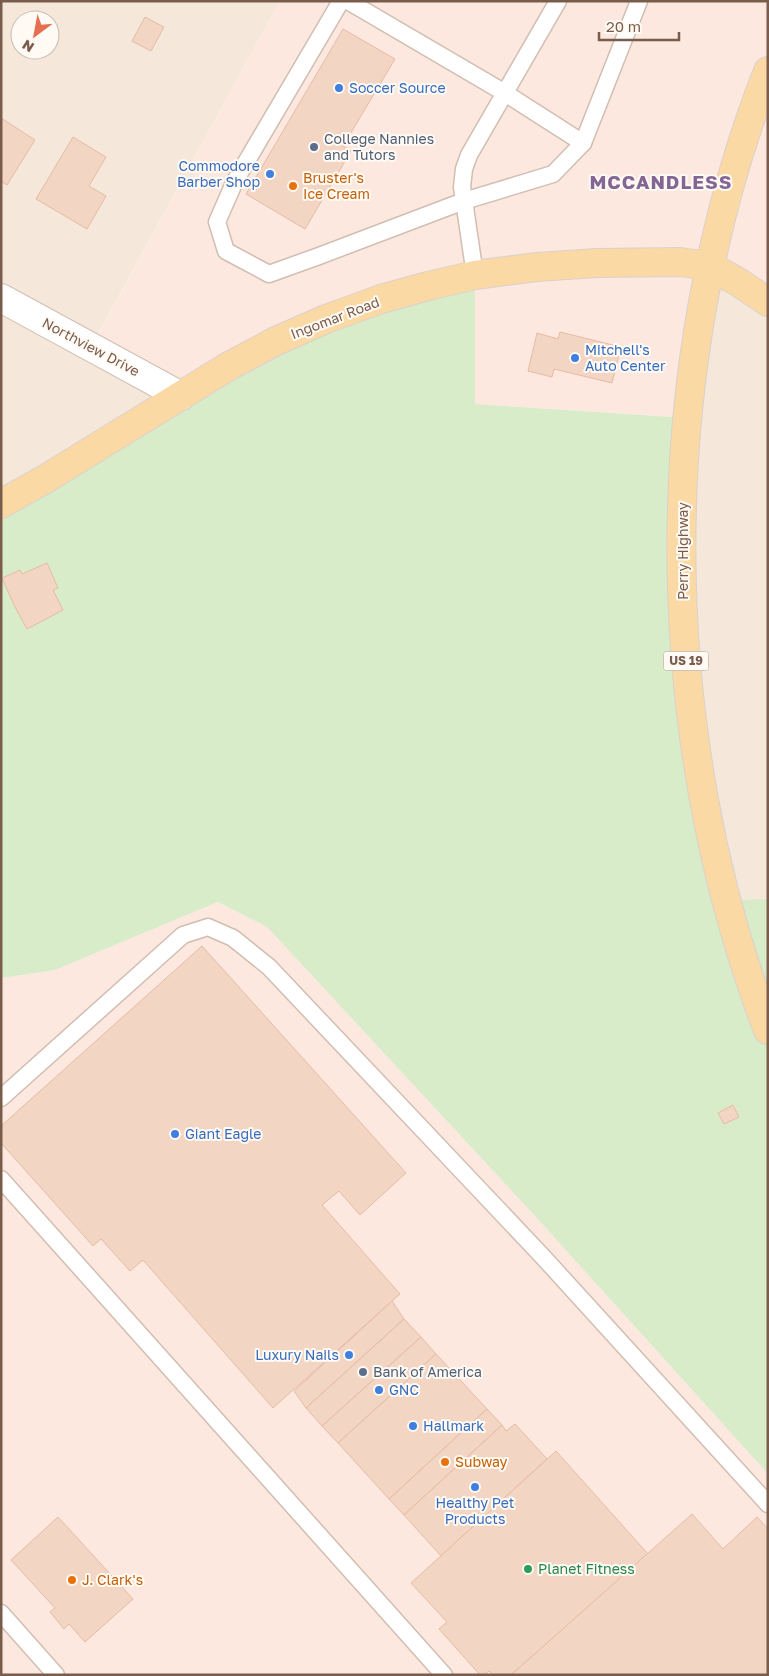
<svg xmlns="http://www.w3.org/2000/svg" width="769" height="1676" viewBox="0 0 769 1676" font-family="'Golos Text',sans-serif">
<rect width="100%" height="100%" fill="#fdf6ec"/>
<g fill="#f5e8da" fill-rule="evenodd">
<path d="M1 1H280L91 347 181 396 1 504ZM20 20H50V50H20Z"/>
<polygon points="710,266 768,302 768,899 726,900 684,629"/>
</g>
<g fill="#fde8e0">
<polygon points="280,1 768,1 768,302 711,266 688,418 475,404 475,276 181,396 91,348"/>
<polygon points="218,902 267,927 535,1216 768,1474 768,1675 1,1675 1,978 55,970"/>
</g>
<polygon fill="#d8ecc9" points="475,275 475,404 688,418 682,529 726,900 768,899 768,1474 535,1216 267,927 218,902 55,970 1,978 1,504 229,366"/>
<g fill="#f3d5c3" stroke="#e6bba3">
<polygon points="145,17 164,27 151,51 132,41"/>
<polygon points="343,29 395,59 343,146 351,151 305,229 246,194"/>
<polygon points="1,118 35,140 7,185 1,181"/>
<polygon points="73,137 106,157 89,186 106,196 87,229 36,199"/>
<polygon points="560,332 621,347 612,383 554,369 552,377 528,371 537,333 558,339"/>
<polygon points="47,563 58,588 53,590 63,610 27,629 15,607 2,578 20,570 22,574"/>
<polygon points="202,946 406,1173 360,1215 339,1191 322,1205 400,1294 273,1408 143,1260 130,1271 101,1239 93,1246 1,1143 1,1126"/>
<polygon points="733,1105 739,1117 724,1124 718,1113"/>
<polygon points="392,1301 404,1319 306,1408 294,1391"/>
<polygon points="404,1319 421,1337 322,1426 306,1408"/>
<polygon points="421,1337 436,1354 338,1443 322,1426"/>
<polygon points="436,1354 487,1409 389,1499 338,1443"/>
<polygon points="487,1409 502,1425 404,1515 389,1499"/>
<polygon points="515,1424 547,1459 441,1556 404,1515 502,1425 506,1431"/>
<polygon points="556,1451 648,1554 511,1675 493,1675 489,1671 484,1675 480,1675 439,1629 447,1622 411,1583"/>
<polygon points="692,1514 723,1549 757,1517 768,1529 768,1675 511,1675"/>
<polygon points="58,1517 133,1599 85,1642 69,1624 64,1629 50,1612 55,1608 11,1560"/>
</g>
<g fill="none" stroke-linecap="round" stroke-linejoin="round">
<g stroke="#d1beb0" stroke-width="19">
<g id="lane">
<polyline points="341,1 235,181 217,222 226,251 269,274 319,256 464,201 553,174 583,143 639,1"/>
<polyline points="348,1 505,93 583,143"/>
<polyline points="475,275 462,187 464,169 469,155 558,1"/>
<polyline points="1,1098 183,935 208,927 233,938 269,967 544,1258 768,1504"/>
<polyline points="1,1179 444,1675"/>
<polyline points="1,1613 56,1675"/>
</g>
</g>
<g stroke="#d1beb0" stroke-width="30">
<polyline id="street" points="1,298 181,396"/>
</g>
<g stroke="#dad1cd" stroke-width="30">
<g id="primary">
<path d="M768 71C651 368 654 733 768 1030"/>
<polyline points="1,504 47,478 229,366 276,341 326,319 381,299 428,286 475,275 537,267 597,263 680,262 710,266 738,282 768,302"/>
</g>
</g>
<use href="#lane" stroke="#fff" stroke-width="16"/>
<use href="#street" stroke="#fff" stroke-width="28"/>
<use href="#primary" stroke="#fbd9a5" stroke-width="28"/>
</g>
<g fill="#3f7fe0" stroke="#fffaf3" stroke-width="2">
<circle cx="339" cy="88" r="5"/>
<circle cx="270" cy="174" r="5"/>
<circle cx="575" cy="358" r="5"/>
<circle cx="175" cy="1134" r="5"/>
<circle cx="349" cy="1355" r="5"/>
<circle cx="379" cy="1390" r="5"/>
<circle cx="413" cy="1426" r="5"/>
<circle cx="475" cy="1487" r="5"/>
</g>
<g fill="#5c6f8a" stroke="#fffaf3" stroke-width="2">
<circle cx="314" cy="147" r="5"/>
<circle cx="363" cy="1372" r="5"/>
</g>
<g fill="#e8710a" stroke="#fffaf3" stroke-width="2">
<circle cx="293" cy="186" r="5"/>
<circle cx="445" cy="1462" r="5"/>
<circle cx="72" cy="1580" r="5"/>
</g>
<circle fill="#2e9e5b" stroke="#fffaf3" stroke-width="2" cx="528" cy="1569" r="5"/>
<g text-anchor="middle" stroke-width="4" stroke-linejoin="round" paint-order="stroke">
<rect fill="#fffaf3" stroke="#a28b7f" stroke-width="1" x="663.5" y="651.5" width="45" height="19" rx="4"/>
<g font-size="12" font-weight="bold" fill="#7a5c4d">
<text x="686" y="665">US 19</text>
</g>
<g font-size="14" fill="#366cbe" stroke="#fffaf3" text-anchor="start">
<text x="349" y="93">Soccer Source</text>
<text x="260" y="171" text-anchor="end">Commodore<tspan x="260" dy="16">Barber Shop</tspan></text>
<text x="585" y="355">Mitchell's<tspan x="585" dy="16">Auto Center</tspan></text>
<text x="185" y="1139">Giant Eagle</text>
<text x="339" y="1360" text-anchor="end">Luxury Nails</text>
<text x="389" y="1395">GNC</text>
<text x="423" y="1431">Hallmark</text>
<text x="475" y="1508" text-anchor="middle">Healthy Pet<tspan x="475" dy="16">Products</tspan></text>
</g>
<g font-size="14" fill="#4e5e75" stroke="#fffaf3" text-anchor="start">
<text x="324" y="144">College Nannies<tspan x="324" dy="16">and Tutors</tspan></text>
<text x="373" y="1377">Bank of America</text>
</g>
<g font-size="14" fill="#c56008" stroke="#fffaf3" text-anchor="start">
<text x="303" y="183">Bruster's<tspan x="303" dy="16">Ice Cream</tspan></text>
<text x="455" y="1467">Subway</text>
<text x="82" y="1585">J. Clark's</text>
</g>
<g font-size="14" fill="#7a5c4d" stroke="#fffaf3">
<text transform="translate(335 318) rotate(-21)" y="5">Ingomar Road</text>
<text transform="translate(91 347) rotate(28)" y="5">Northview Drive</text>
<text transform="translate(683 551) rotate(-90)" y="5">Perry Highway</text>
</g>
<g font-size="14" fill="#27864d" stroke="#fffaf3" text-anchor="start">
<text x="538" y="1574">Planet Fitness</text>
</g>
<g font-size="19" font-weight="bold" letter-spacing="1" fill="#846695" stroke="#fffaf3">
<text x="661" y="189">MCCANDLESS</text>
</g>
</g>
<rect width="769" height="1676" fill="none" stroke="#7a5c4d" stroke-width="5"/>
<g transform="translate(35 35) rotate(212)"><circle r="24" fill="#fffaf3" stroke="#cabbb1"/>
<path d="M0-4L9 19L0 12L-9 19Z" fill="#e76f51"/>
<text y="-8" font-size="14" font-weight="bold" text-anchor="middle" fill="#7a5c4d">N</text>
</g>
<path d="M599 32v8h80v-8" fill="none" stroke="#7a5c4d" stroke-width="2.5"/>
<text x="606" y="32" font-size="15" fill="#7a5c4d" stroke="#fffaf3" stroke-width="4" paint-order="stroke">20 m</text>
</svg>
